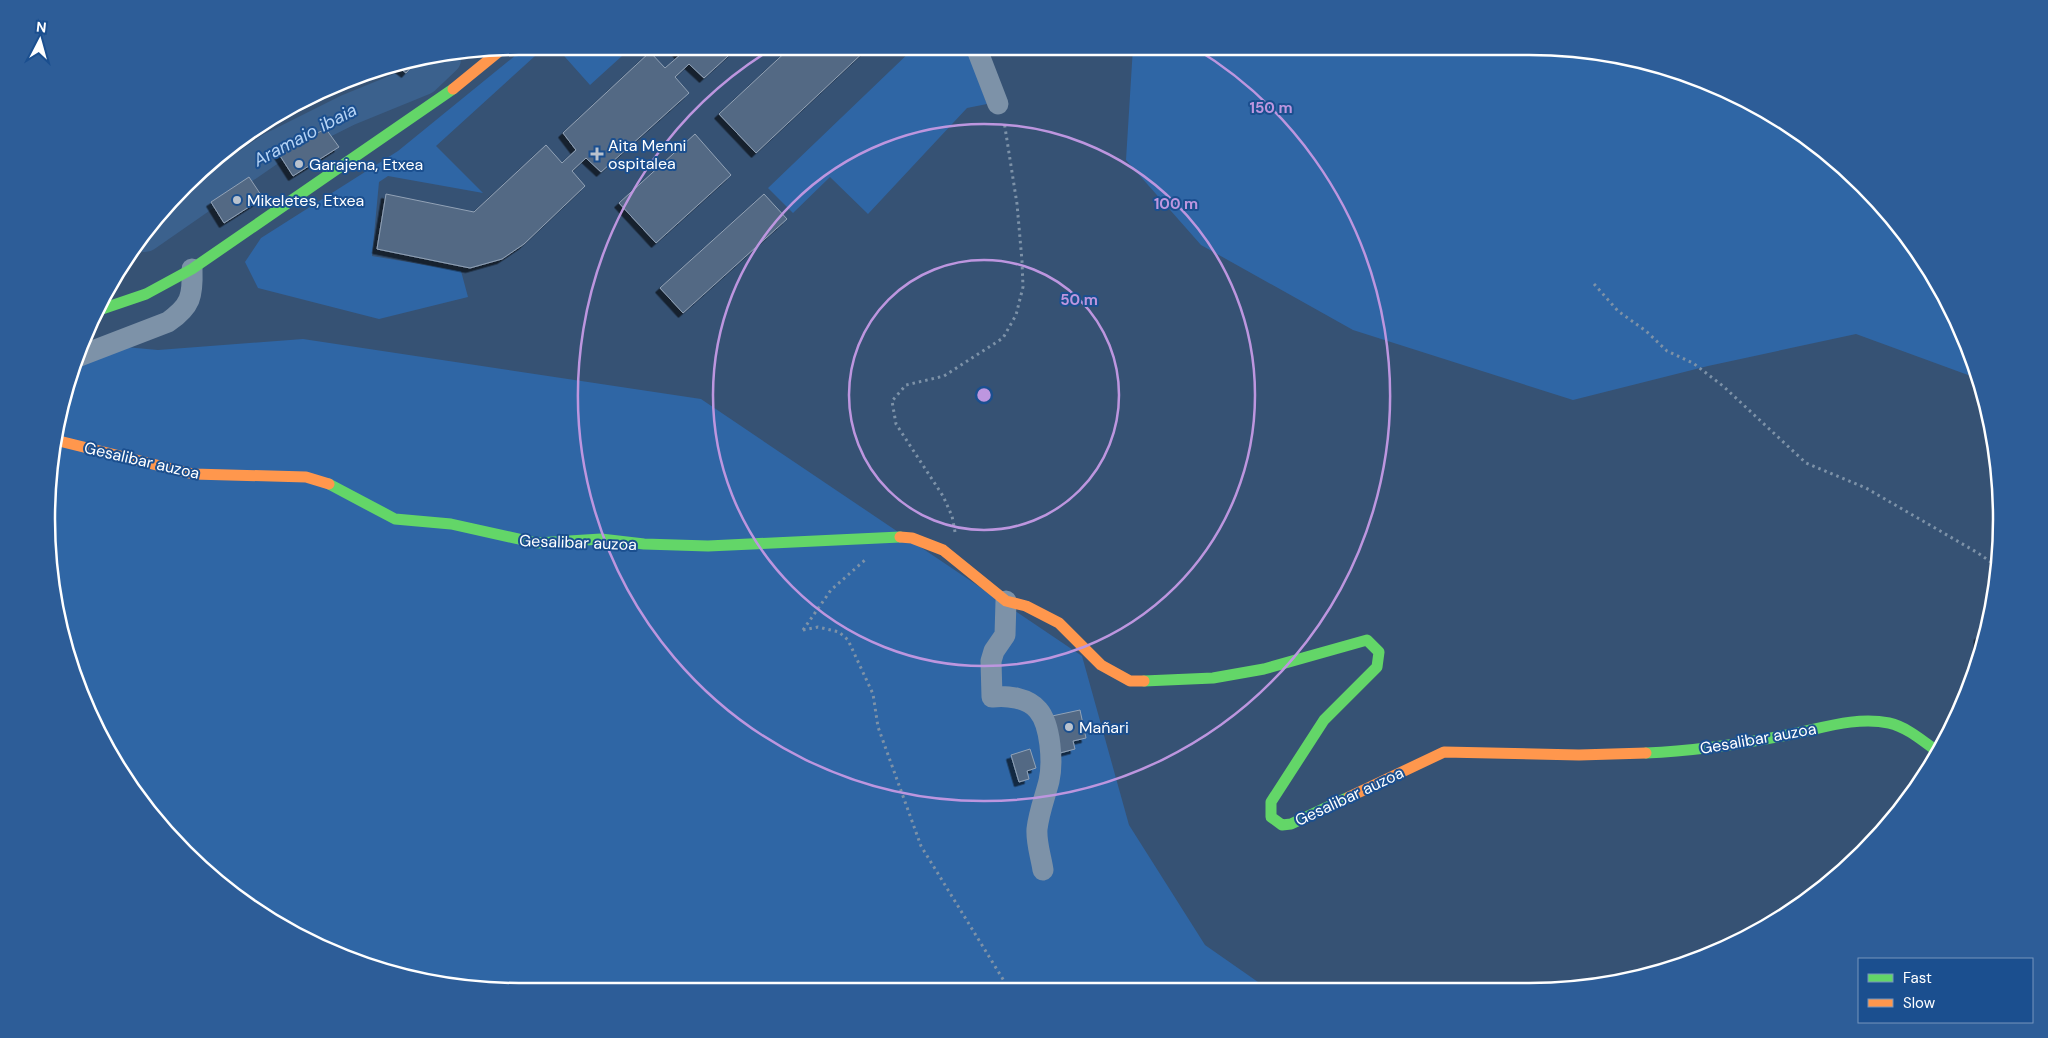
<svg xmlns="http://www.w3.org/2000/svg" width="2048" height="1038" viewBox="0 0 2048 1038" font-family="'DM Sans',sans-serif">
<defs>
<filter id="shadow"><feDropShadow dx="-4.5" dy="4.5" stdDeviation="0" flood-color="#0009"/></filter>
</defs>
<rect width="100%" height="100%" fill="#365274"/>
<g fill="#2f66a5">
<polygon points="527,46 546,46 436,146 483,193 388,176 379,182 372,256 461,271 468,297 379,319 258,288 245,262 261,238 398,151"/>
<polygon points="559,46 582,46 588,53 596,46 633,46 590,85 557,48"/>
<polygon points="915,47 966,47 987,104 967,108 868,214 830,177 793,213 768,188"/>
<polygon points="1133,47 1560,47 1651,62 1738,95 1817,144 1884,207 1938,282 1977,367 1979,379 1856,334 1708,366 1573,400 1353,330 1201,245 1126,160"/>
<polygon points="303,339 701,399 1082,656 1129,825 1205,945 1268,989 488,991 397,976 310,943 185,853 95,728 50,580 55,426 81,343 158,350"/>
</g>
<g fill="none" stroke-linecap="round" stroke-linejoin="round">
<polyline stroke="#3b618d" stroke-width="32" points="145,236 272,148 348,110 424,79 445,59"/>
</g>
<g fill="#526984" stroke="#92a2b6" filter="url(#shadow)">
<polygon points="673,46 739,46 704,78 689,64 675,77 689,93 601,172 586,158 572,171 585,186 524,244 502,259 470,268 377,249 386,194 474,212 546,145 562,163 576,150 563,133 650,52 665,68 680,55"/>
<polygon points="791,47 869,47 756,153 719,114"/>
<polygon points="414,64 406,73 397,66"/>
<polygon points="326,129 339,147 293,176 277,151"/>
<polygon points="695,134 731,175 656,243 619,203"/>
<polygon points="249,177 263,198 224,223 211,202"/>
<polygon points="764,194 787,219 683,313 660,288"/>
<polygon points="1979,635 1987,636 1977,665"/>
<polygon points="1080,710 1086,738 1073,741 1075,749 1060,753 1052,716"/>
<polygon points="1030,749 1036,768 1027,771 1029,779 1019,782 1011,755"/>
</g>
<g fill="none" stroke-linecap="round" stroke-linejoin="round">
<g stroke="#7d92a8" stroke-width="3" stroke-dasharray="2.5 4" stroke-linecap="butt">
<polyline points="1594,284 1618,311 1646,331 1667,351 1693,363 1723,386 1806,463 1866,488 1978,553 1998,567"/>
<polyline points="955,532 952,516 943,496 896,424 892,401 906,385 944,376 1003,338 1016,315 1023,287 1022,261 1017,204 1004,121"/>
<polyline points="803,630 818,627 839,632 848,640 873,694 878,727 921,846 1009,989"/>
<polyline points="803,630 831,590 865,560"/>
</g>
<g stroke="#7d92a8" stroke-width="21">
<polyline points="976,47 998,104"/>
<path d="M77 357 168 322C191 306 193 296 192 269"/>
<path d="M1006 601 1005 635 994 651 991 661 992 697C1007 695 1028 698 1038 710 1051 725 1053 763 1049 781 1045 797 1039 812 1037 829 1036 843 1041 856 1043 870"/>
</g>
<g stroke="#63d668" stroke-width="11">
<polyline points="96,311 146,294 192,269 453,89"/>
<polyline points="329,484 395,519 451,524 537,543 601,539 644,544 708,546 900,537"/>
<polyline points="1144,681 1213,678 1264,669 1367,640 1379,652 1377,667 1324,720 1271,802 1271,817 1282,825 1291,824 1349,797"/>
<path d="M1646 753C1693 751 1741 744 1787 735 1820 729 1855 716 1889 723 1907 727 1923 741 1938 752"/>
</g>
<g stroke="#ff974d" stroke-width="11">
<polyline points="453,89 502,49"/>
<polyline points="55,440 193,474 306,477 329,484"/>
<polyline points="900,537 912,538 943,550 1006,601 1026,606 1059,623 1101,665 1130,681 1144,681"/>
<polyline points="1349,797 1444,752 1579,755 1646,753"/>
</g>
</g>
<g fill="none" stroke="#bd96df" stroke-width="2.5">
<circle cx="984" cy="395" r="135"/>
<circle cx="984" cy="395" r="271"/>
<path d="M1193 47A406 406 0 1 1 775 47"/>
</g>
<g fill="#b9c2ce" stroke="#1b4f8f" stroke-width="2">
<path d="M594.5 146.5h5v5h5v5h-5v5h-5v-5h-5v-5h5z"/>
<circle cx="299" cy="164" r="5"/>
<circle cx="237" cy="200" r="5"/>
<circle cx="1069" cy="727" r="5"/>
</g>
<g text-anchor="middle" stroke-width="4" stroke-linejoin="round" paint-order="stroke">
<g font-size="16" fill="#fff" stroke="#1b4f8f" text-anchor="start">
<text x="608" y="151">Aita Menni<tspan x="608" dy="18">ospitalea</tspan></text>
<text x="309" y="170">Garajena, Etxea</text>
<text x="247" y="206">Mikeletes, Etxea</text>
<text x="1079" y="733">Mañari</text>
</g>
<g font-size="16" fill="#fff" stroke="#1b4f8f">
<text transform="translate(142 460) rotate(13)" y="6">Gesalibar auzoa</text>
<text transform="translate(578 542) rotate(2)" y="6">Gesalibar auzoa</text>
<text transform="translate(1758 738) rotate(-10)" y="6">Gesalibar auzoa</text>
<text transform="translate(1349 796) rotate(-25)" y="6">Gesalibar auzoa</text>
</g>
<g font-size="18" font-style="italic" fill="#b5d3f5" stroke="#1b4f8f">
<text transform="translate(305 135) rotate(-28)" y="6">Aramaio ibaia</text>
</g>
</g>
<path d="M0 0H2048V1038H0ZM519 55H1529A464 464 0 0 1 1993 519V519A464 464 0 0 1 1529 983H519A464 464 0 0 1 55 519V519A464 464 0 0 1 519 55Z" fill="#2d5d98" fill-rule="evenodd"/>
<path fill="none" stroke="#fff" stroke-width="2.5" d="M519 55H1529A464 464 0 0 1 1993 519V519A464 464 0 0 1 1529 983H519A464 464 0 0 1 55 519V519A464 464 0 0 1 519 55Z"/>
<circle cx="984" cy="395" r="8" fill="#bd96df" stroke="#1b4f8f" stroke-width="2.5"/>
<g font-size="15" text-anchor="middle" font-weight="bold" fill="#bd96df" stroke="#1b4f8f" stroke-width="4" stroke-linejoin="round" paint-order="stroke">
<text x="1271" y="113">150 m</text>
<text x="1176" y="209">100 m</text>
<text x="1079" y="305">50 m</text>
</g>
<rect x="1858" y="958" width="175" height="65" fill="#1b4f8f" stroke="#7695bc"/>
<rect x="1868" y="974" width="25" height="8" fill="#63d668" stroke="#7695bc"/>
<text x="1903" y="983" font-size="15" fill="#ffffff">Fast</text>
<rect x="1868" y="999" width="25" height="8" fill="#ff974d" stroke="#7695bc"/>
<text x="1903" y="1008" font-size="15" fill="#ffffff">Slow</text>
<g transform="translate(40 40) rotate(6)" stroke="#1b4f8f" stroke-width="4" paint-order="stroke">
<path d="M0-4L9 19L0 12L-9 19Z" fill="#ffffff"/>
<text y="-8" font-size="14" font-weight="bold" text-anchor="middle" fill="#ffffff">N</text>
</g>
</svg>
